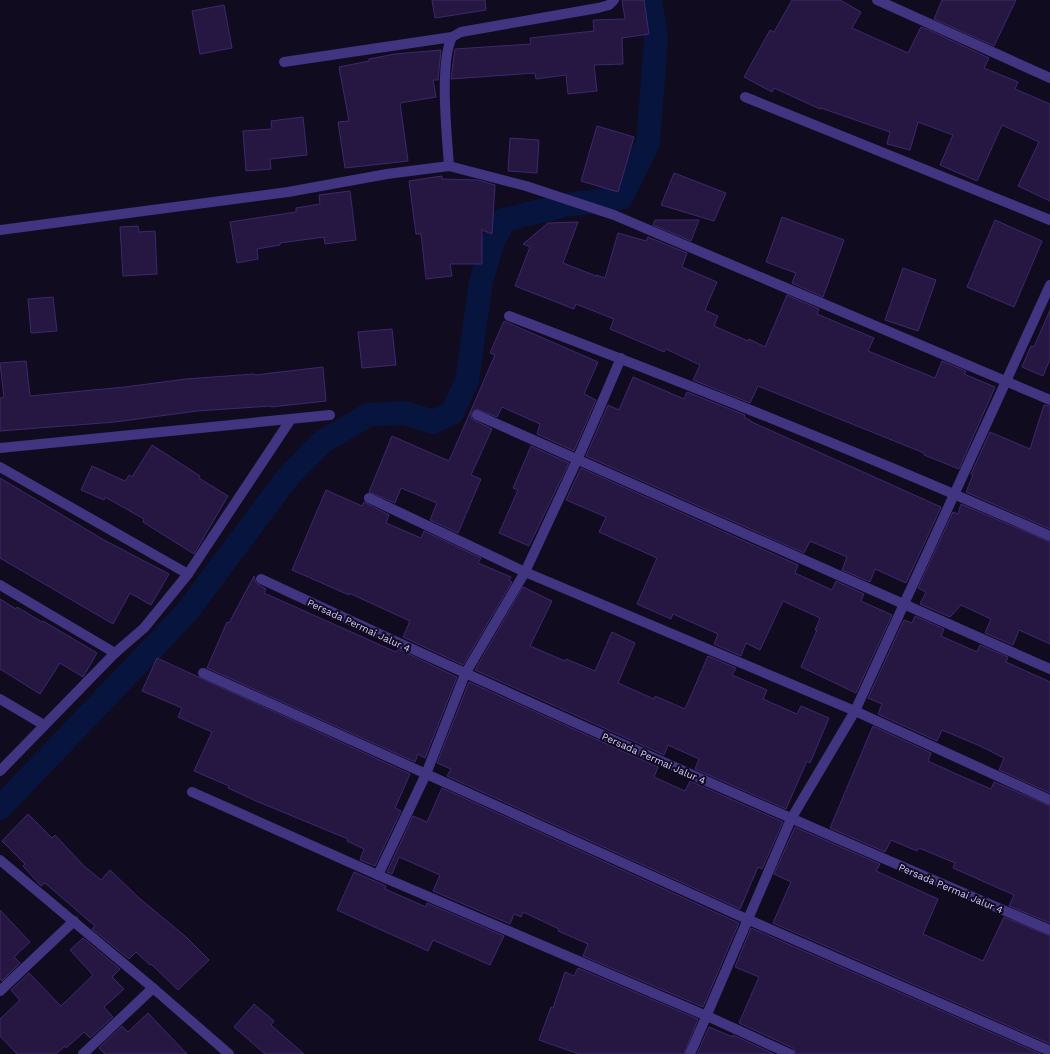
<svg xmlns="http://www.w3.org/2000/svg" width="1050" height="1054" viewBox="0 0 1050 1054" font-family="'Work Sans',sans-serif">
<rect width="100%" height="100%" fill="#110b1f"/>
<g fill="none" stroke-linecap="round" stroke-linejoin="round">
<polyline stroke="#07143d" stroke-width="24" points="0,808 186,613 287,478 322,442 368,415 405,413 433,422 452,413 467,381 481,282 492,244 504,220 565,205 621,198 648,143 656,40 650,0"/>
</g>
<g fill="#251741" stroke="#3e286e">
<polygon points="432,0 485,0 486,10 435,18"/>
<polygon points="622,0 644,0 649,34 622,38 623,64 594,65 597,91 568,94 566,75 536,79 535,73 451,79 455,49 531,44 530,38 594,31 593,20 625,19"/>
<polygon points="792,0 840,0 861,12 852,28 908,53 921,27 929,30 989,58 984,68 1018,82 1015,89 1050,104 1050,201 1018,186 1039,142 1002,125 977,181 940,165 953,135 918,122 910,150 887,144 890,132 821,108 820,109 774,88 772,92 744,77 770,30 774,32"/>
<polygon points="942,0 1016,0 994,46 934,19"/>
<polygon points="224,5 232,48 200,54 192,11"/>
<polygon points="441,50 438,80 433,80 436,97 400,103 408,161 345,168 338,122 349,121 339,67 369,61 369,59 395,54"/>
<polygon points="303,117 307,155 270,159 271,169 246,171 243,131 272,129 271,121"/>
<polygon points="597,126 634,137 618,192 581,181"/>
<polygon points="510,138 539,140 537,173 508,171"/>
<polygon points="674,173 726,193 714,221 661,205"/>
<polygon points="442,176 442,179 478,180 495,185 492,234 482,230 482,264 450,264 452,276 426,279 421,234 416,234 409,181"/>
<polygon points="350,191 356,240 325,244 324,237 280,243 280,245 257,249 258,259 237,263 230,222 296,212 296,208 320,204 319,195"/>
<polygon points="782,217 844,240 823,297 792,283 796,273 766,262"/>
<polygon points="655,220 699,220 691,241 653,225"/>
<polygon points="995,220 1042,241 1014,307 967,287"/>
<polygon points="578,222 563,263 596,276 596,275 605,278 618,233 646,241 648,237 687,253 682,267 717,282 705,310 718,316 714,326 748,341 749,339 765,347 787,295 819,309 817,314 874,338 868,351 935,378 942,361 966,371 964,374 995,387 959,469 924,455 924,453 758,386 750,403 693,380 700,365 666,349 664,352 610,329 614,319 576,304 574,309 515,286 530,247 523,244 548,223"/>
<polygon points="138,226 139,232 155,231 157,274 123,276 120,227"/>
<polygon points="903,268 936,280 918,331 885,320"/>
<polygon points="53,297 57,331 31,333 28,299"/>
<polygon points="1050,310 1050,359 1043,376 1022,367 1031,346 1034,347"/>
<polygon points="504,321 598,362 584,394 596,400 574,451 537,434 540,424 502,407 497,417 476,409 471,413 472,419 492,429 471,475 481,479 458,533 430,520 437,503 401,488 395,503 369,492 392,436 449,461 495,355 490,353"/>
<polygon points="392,329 396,365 362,368 358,332"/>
<polygon points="26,361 30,396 125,387 186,379 254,374 255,375 323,367 326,401 271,407 271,406 197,411 115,422 0,431 0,398 4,397 0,363"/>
<polygon points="633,377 684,399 687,392 745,415 744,417 754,423 941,507 906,583 875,569 870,582 842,570 847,557 810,541 804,553 586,456 608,405 619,410"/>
<polygon points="1044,405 1050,406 1050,529 966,492 973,475 971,474 990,432 1030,449"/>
<polygon points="152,445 200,476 199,478 228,496 194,554 143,522 144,519 105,497 104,500 81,490 92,466 125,481 129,475 132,477"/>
<polygon points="531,446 569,463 529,546 499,533 518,490 513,488"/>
<polygon points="581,468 798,565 795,573 832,590 836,581 864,594 861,601 892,615 856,693 801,667 817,630 815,630 820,618 783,601 760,650 746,643 741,656 714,644 718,634 673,614 671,619 637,604 657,558 599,532 606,517 566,500"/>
<polygon points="0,478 104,540 169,574 151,605 130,593 113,624 0,558"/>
<polygon points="326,490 362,506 364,502 389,515 386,523 421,538 424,531 481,558 478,563 511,577 509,580 512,582 463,665 403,637 410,621 349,593 349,595 292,570"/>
<polygon points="961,504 1050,542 1050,644 1019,630 1013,645 985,633 991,619 961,605 950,617 920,604 926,592 918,588 953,512 958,514"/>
<polygon points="254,576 256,583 266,589 264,593 396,652 398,649 457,677 425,758 418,754 415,762 207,668 227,622 229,623"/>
<polygon points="523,587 552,601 530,646 565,661 566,659 595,671 612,632 635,643 618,683 654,699 655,696 685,709 708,656 736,668 732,675 767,690 763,699 797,714 801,706 829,718 810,763 807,761 786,809 695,769 699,759 668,745 664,755 475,670"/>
<polygon points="0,599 16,609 17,607 42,622 43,621 97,653 83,677 60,663 40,694 0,669"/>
<polygon points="915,616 944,629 941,636 977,652 980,645 1008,657 1006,662 1050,682 1050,793 999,770 1004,758 980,746 942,730 937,741 878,714 882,704 868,698 904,620 912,623"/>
<polygon points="157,658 410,774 395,808 401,811 375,866 360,860 364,849 347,841 348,839 256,801 228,788 229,786 194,771 212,732 178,717 182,708 142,691"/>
<polygon points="469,682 658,767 654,777 685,791 690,781 783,822 762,869 758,867 740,909 447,776 451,769 437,763"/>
<polygon points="873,726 931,753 928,761 954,773 991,789 994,782 1050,806 1050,923 1009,906 1014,895 953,868 955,863 919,848 917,851 891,840 885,852 830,828"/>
<polygon points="442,788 739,923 703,1007 583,956 588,944 558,931 559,929 523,912 521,917 514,914 510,924 433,891 440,875 399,857 392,874 387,872 413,816 427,822"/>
<polygon points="28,814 52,838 55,835 84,866 101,880 110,870 139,898 185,936 209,960 178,990 151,964 150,965 136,952 129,959 92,929 95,926 45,883 41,886 23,866 25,864 2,841"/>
<polygon points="795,827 880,864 876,871 938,899 923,934 983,961 1004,917 1050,936 1050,1044 773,923 791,882 774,874"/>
<polygon points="354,872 386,886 385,889 426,907 427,903 504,936 490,965 433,940 428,951 337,910"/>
<polygon points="0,910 30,942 14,957 20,963 2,981 0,979"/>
<polygon points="751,928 1041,1054 796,1054 793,1048 739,1023 759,977 735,967"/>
<polygon points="83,938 120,969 112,977 124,989 104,1007 113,1017 90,1038 84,1032 66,1048 65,1046 56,1054 17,1054 0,1036 0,1019 20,1000 11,990 29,973 61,1006 93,975 70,950"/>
<polygon points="578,968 698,1019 684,1054 579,1054 539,1040 551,1007 553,1008 565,972 574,976"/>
<polygon points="254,1004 274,1021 271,1025 304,1054 265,1054 234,1027"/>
<polygon points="148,1013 187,1054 105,1054 99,1048 122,1026 128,1032"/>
<polygon points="709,1027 733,1037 733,1035 774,1054 697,1054"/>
</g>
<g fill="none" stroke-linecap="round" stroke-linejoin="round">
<g stroke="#413481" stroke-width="10">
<polyline points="877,0 1050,78"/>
<polyline points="284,62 452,37"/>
<polyline points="745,97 1050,220"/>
<path d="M449 166C447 135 439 64 452 37L461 32 598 8 609 5 614 0"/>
<polyline points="0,230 288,192 387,174 449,166 526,186 614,215 1050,400"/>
<path d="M509 316C691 385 872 457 1050 536"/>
<polyline points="477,415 1050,669"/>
<polyline points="0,448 330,415"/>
<polyline points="0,467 188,574"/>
<polyline points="369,498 525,572 855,711 1050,800"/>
<path d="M261 579C522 701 785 817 1050 930"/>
<polyline points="0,585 115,653"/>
<polyline points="203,673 749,920 1050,1051"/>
<polyline points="0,699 44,725"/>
<polyline points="0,771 115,653 144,628 188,574 291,419"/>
<polyline points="192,792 378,875 707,1016 790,1054"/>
<polyline points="0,860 153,988 229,1054"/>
<polyline points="378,875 426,774 465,674 525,572 578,458 621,358"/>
<polyline points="0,991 74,921"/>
<polyline points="83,1054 153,988"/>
<polyline points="690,1054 791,819 855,711 1050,285"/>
</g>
</g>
<g text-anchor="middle" stroke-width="4" stroke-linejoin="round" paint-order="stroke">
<g font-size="10" fill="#d7caff" stroke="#110b1f">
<text transform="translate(359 625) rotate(25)" y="4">Persada Permai Jalur 4</text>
<text transform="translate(654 758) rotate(24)" y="4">Persada Permai Jalur 4</text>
<text transform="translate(951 888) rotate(23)" y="4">Persada Permai Jalur 4</text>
</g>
</g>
</svg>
